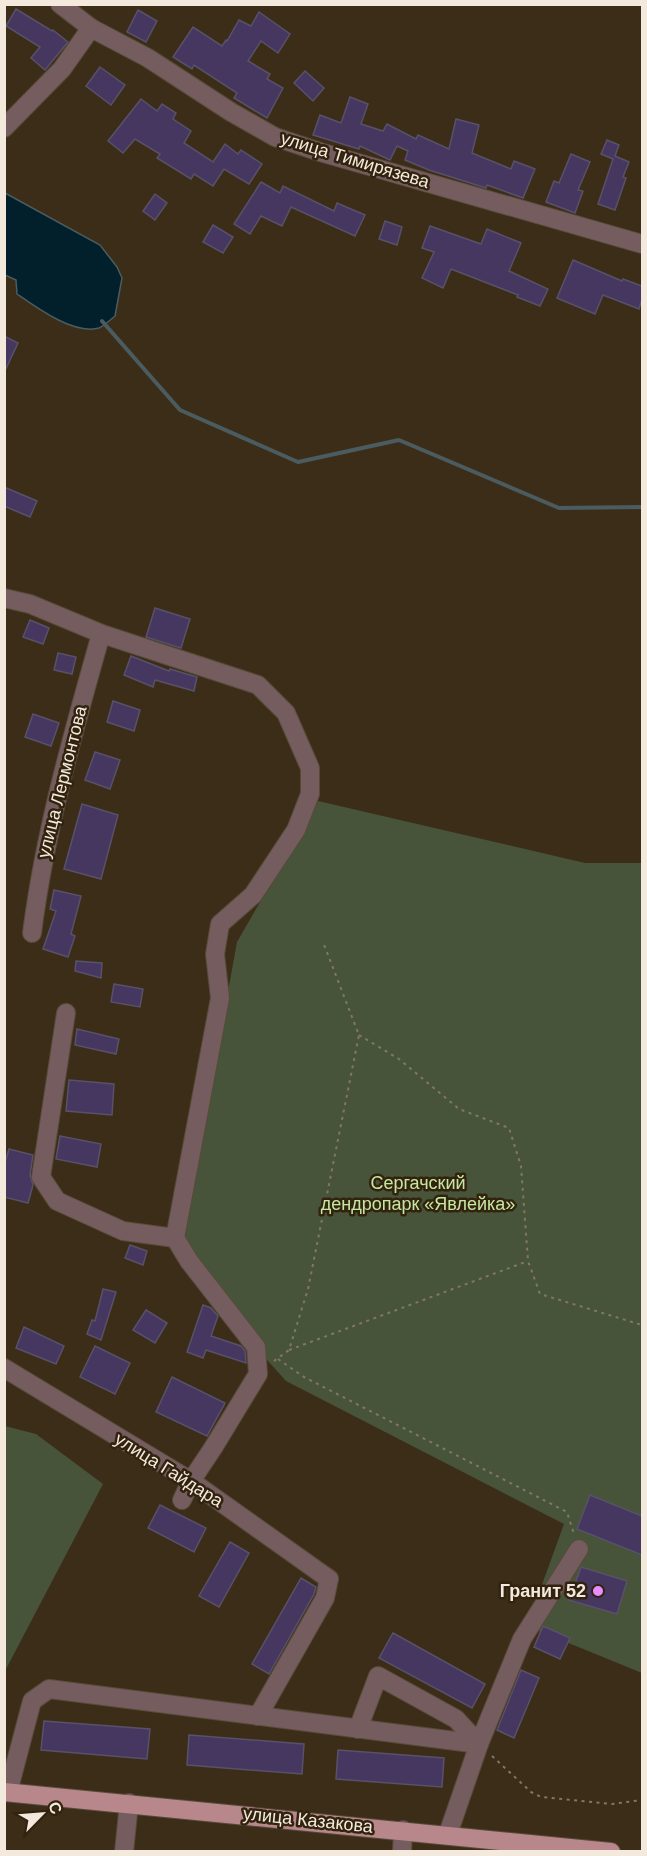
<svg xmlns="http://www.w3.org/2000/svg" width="647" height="1856" viewBox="0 0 647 1856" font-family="Helvetica,sans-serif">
<rect width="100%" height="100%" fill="#3c2d19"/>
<g fill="#475439">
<polygon points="318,801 585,863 642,863 642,1673 527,1626 564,1524 286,1381 179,1262 237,942"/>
<polygon points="5,1426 36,1434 103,1484 5,1671"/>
</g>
<path fill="#01202b" stroke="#4a5c60" stroke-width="1.5" d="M5 193 100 245 117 267 122 278 115 316C110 320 104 326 99 328 74 335 37 308 17 294L16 280 5 275Z"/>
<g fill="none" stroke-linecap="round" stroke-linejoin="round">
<polyline stroke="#4a5c60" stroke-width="4" points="102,321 180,410 298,462 399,440 559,508 642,507"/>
</g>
<g fill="#463760" stroke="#585168" stroke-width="1.5">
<polygon points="16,9 52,31 53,30 68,42 45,70 31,58 40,47 6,26"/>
<polygon points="138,10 157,21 146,42 127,32"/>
<polygon points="259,12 290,34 278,53 261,41 248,61 270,74 267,79 283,88 267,118 234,98 237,93 194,65 192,69 173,57 193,27 222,46 226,40 227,41 239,20 251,26"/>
<polygon points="100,67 125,85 111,105 86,86"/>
<polygon points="305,71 324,88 313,101 294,83"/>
<polygon points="350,97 368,104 361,124 383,131 387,124 416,139 418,135 449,149 456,119 479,125 472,153 511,169 514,161 535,169 523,198 487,185 486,188 429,170 405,160 408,151 397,146 390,160 360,146 359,149 313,135 320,115 341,123"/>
<polygon points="141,99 157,111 162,104 176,113 173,119 191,131 184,143 213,162 225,144 238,154 241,150 262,164 249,184 224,169 213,186 194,174 191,179 157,158 160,154 135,139 123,153 108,141"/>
<polygon points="607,140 619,145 615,156 629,162 623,177 626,178 615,210 598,204 613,159 601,154"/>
<polygon points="571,154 590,162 578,190 583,191 575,213 546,202 554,181 559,183"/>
<polygon points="261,182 280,193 283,186 334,211 337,203 365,215 355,236 291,207 282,226 261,216 250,234 234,224"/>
<polygon points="155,194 167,203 155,220 143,211"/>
<polygon points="385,221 402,227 397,245 379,239"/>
<polygon points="213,225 233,237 223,253 203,242"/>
<polygon points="430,226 481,244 487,229 521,243 509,271 548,289 540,306 517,297 518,295 451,269 443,288 422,278 434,252 422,248"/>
<polygon points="573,260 622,281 623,279 642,286 642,299 639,309 603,295 595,314 557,298"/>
<polygon points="4,336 18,343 4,373"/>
<polygon points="4,487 37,501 30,517 4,506"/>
<polygon points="155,608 190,619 181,648 146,637"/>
<polygon points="30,620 49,628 43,644 23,637"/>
<polygon points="58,653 76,657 72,674 54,670"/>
<polygon points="131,656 169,671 170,669 197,677 194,691 155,680 153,687 124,675"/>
<polygon points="113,701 140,710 134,731 107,722"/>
<polygon points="33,714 59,723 51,746 25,737"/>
<polygon points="95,752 120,760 110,789 85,780"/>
<polygon points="82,804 118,815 101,879 64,869"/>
<polygon points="54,890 81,896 71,934 75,936 68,957 43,949 56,911 50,909"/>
<polygon points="76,961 102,963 101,978 75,971"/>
<polygon points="114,984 143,989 140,1007 111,1002"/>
<polygon points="77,1029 119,1039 116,1054 75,1045"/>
<polygon points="69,1080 114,1084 112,1115 66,1111"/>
<polygon points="60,1136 101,1144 97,1167 56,1159"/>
<polygon points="9,1149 33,1155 30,1175 33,1185 28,1203 4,1197 4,1166"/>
<polygon points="130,1245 147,1251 143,1265 125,1258"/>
<polygon points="103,1289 116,1292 101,1340 87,1334 92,1320 95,1321"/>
<polygon points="203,1305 211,1308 218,1316 211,1336 241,1346 245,1351 246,1363 206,1350 203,1358 187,1352"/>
<polygon points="146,1310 167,1323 155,1343 133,1330"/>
<polygon points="24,1327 64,1346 56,1364 16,1348"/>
<polygon points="95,1346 130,1363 115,1394 80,1377"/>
<polygon points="172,1377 225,1403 207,1436 156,1412"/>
<polygon points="590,1495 642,1516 642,1555 577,1529"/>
<polygon points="160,1505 206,1528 194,1552 148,1528"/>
<polygon points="230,1542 249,1553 219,1607 199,1596"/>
<polygon points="581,1567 627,1581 617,1614 569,1600"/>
<polygon points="301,1578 316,1587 314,1594 269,1674 252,1664"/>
<polygon points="543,1626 570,1638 560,1659 534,1647"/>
<polygon points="393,1633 485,1684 472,1708 379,1658"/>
<polygon points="521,1670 539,1678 514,1738 497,1730"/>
<polygon points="44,1721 150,1729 147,1759 41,1750"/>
<polygon points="189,1735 304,1744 302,1774 187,1765"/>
<polygon points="338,1750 444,1758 442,1787 336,1779"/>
</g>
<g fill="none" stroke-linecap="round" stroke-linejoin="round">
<g stroke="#594b38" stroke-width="20">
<g id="minor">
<polyline points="60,4 91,28 148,58 231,112 275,137 320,152 642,244"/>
<polyline points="4,128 62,69 91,28"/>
<polyline points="4,598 30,604 102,634 258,685 286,713 310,768 310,794 296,830 253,895 220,924 215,954 220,998 175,1238 189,1261 256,1347 258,1374 213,1448 191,1481 182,1500"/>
<path d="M32 933C45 831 73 733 101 634"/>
<polyline points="66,1013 41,1177 57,1201 123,1231 175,1238"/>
<polyline points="4,1368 191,1481 329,1579 325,1598 258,1716"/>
<polyline points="358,1729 378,1676 456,1719 479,1744"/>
<polyline points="8,1792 32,1701 49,1689 479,1744"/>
<polyline points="448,1834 479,1744 522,1639 579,1549"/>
<polyline points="124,1852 129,1803"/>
<polyline points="402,1852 403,1830"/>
</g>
</g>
<g stroke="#594b38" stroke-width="20">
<polyline id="major" points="4,1792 611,1852"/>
</g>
<g stroke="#837665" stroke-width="2" stroke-dasharray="3 4.5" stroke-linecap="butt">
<polyline points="359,1035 399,1059 459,1109 509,1128 521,1166 528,1261 540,1294 642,1325"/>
<polyline points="289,1350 528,1261"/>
<polyline points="278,1359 304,1377 567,1512 574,1534"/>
<polyline points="274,1361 289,1350 308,1289 359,1035 323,942"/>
<polyline points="492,1756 531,1792 541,1797 612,1804 642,1800"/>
</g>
<use href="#minor" stroke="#745c5f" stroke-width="18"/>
<use href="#major" stroke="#b7878c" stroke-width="18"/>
</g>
<circle fill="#ea8dfc" stroke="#32230f" stroke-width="2" cx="598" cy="1591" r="6"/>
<g text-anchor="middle" stroke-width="5" stroke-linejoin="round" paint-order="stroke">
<g font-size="18" fill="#f3e9dc" stroke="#32230f">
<text transform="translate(355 160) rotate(17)" y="6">улица Тимирязева</text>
<text transform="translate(62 782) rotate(-76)" y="6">улица Лермонтова</text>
<text transform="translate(169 1470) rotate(32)" y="6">улица Гайдара</text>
<text transform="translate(308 1820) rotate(6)" y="6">улица Казакова</text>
</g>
<g font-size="18" fill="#c6e7a1" stroke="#32230f">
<text x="418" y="1189">Сергачский<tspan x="418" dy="21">дендропарк «Явлейка»</tspan></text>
</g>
<g font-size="18" font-weight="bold" fill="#f3e9dc" stroke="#32230f" text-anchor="end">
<text x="586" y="1597">Гранит 52</text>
</g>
</g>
<rect width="647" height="1856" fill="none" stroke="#f3e9dc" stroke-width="12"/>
<g transform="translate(42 1814) rotate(65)" stroke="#32230f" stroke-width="4.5" paint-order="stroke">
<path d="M0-4.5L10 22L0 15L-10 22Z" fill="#f3e9dc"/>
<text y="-9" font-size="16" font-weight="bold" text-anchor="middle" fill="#f3e9dc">С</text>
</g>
</svg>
